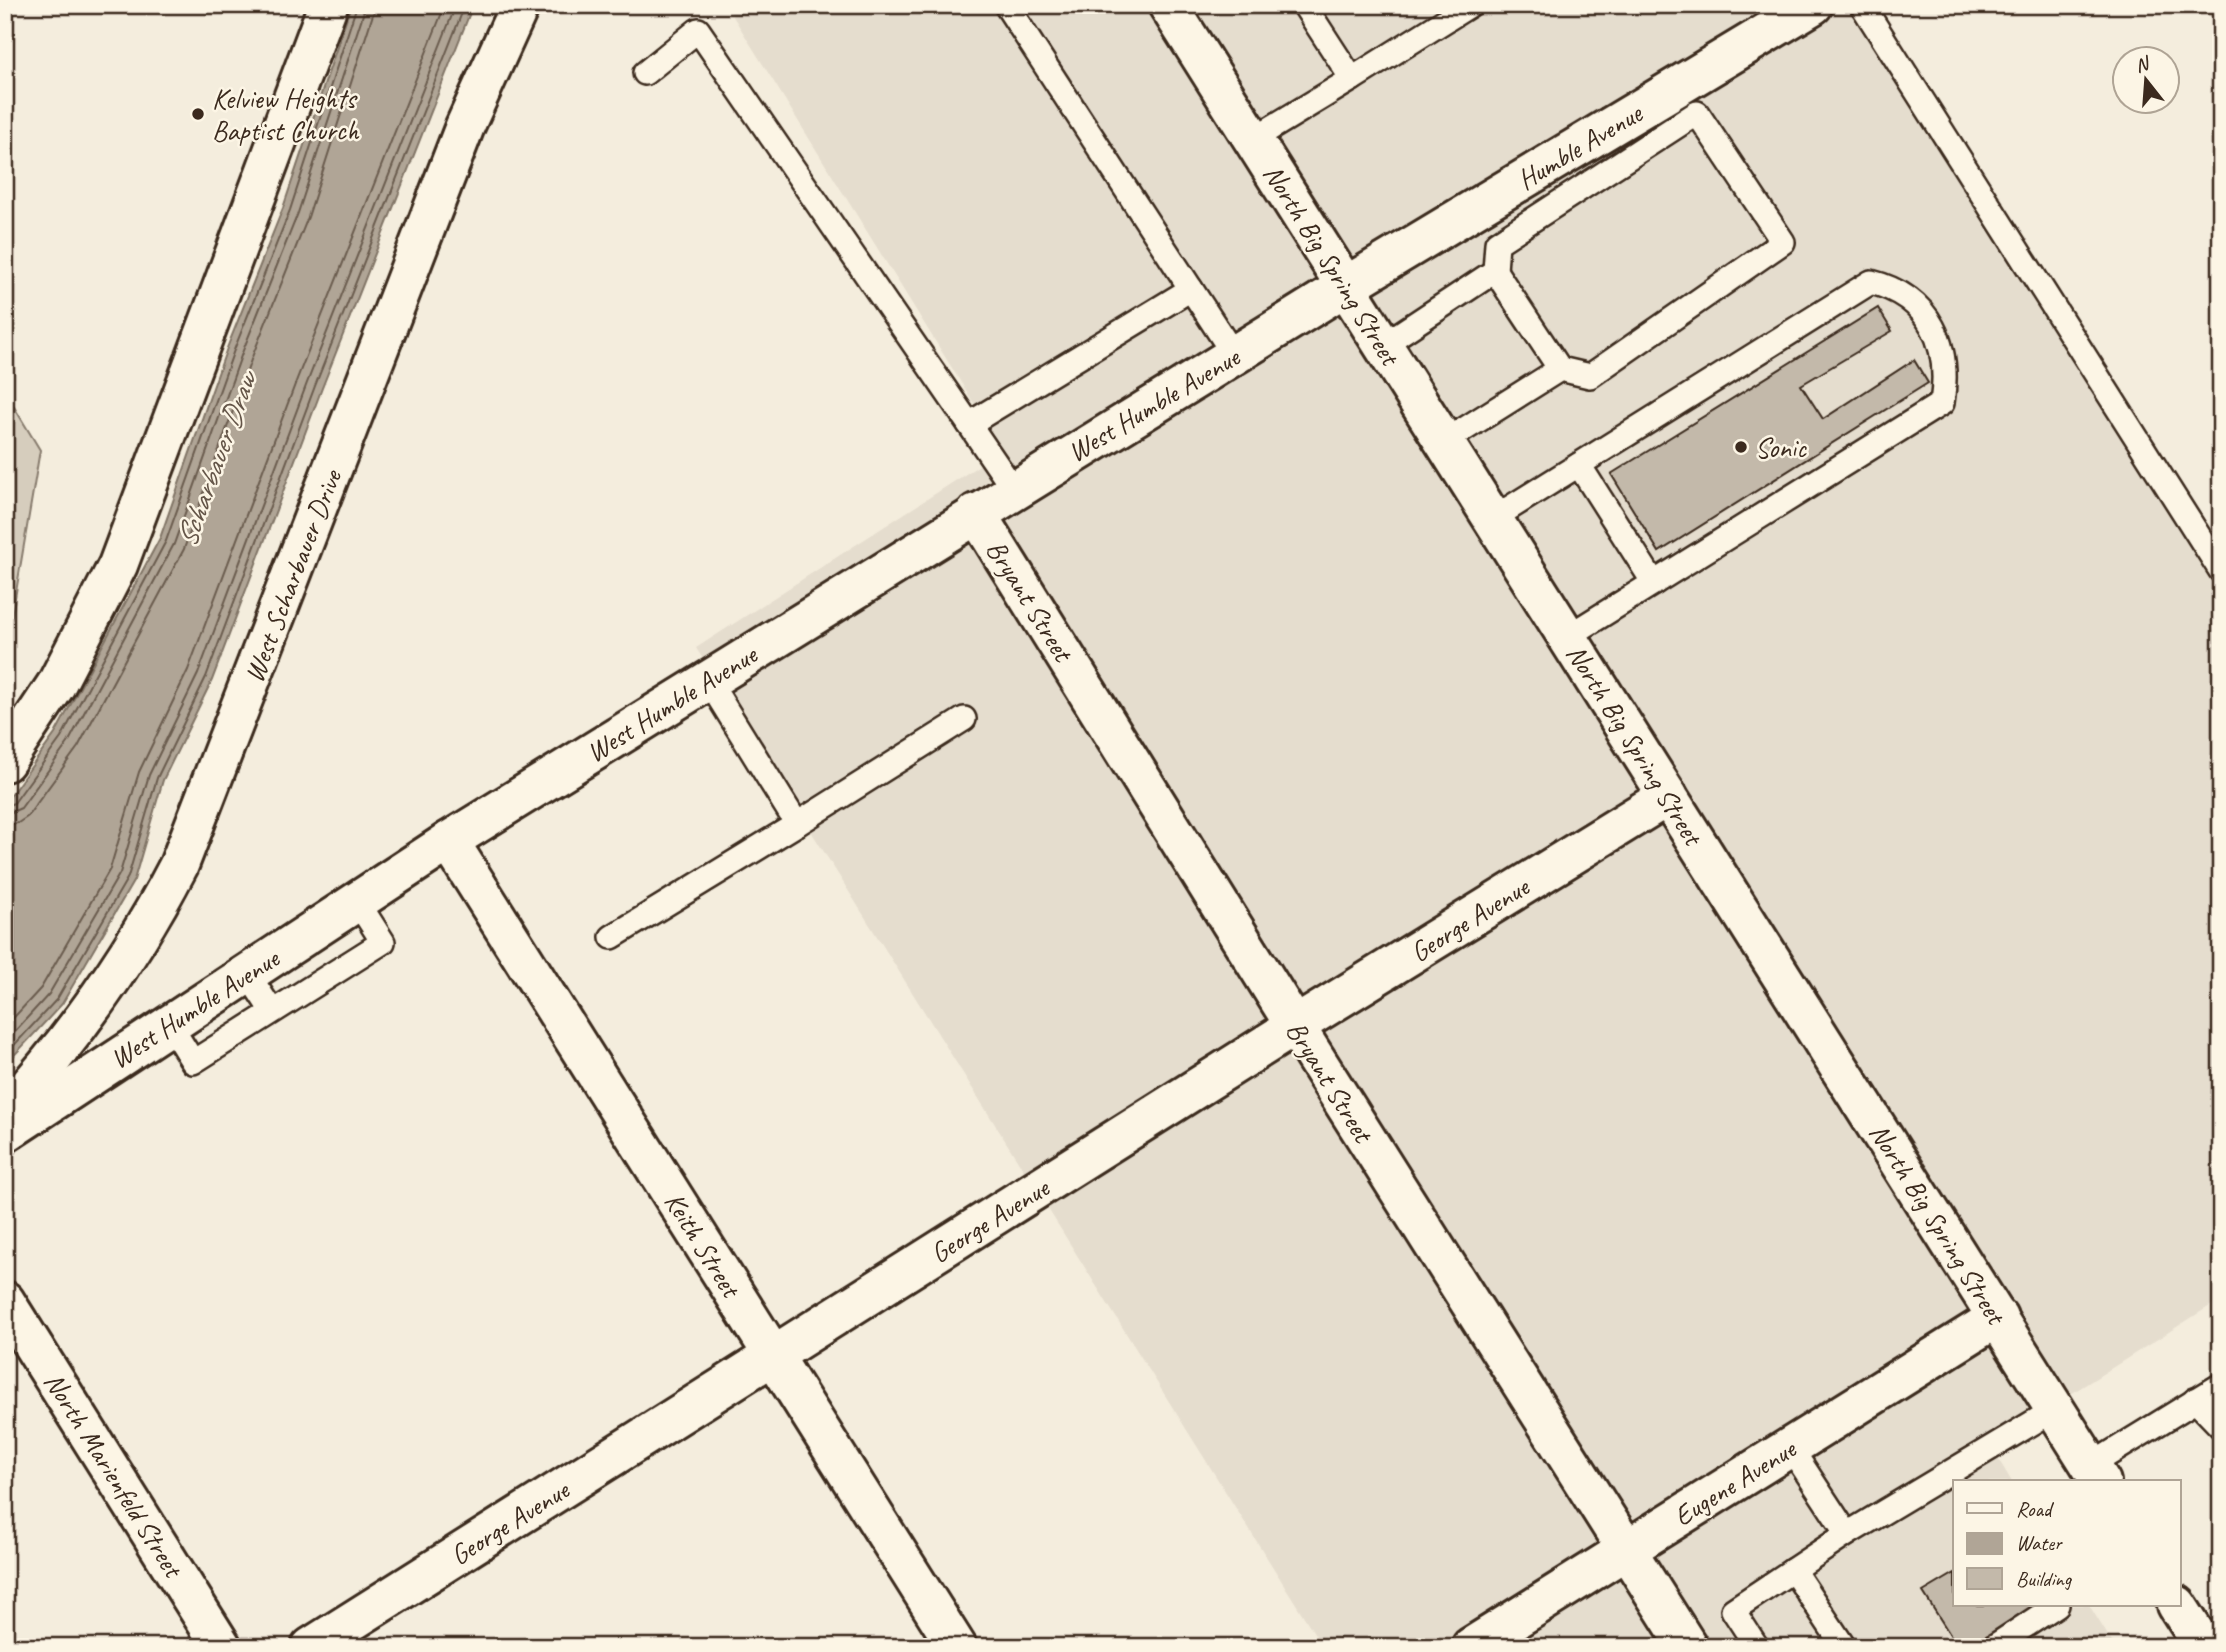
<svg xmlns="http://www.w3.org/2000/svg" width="2226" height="1652" viewBox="0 0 2226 1652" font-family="Caveat,sans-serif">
<rect width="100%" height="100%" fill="#f4eddd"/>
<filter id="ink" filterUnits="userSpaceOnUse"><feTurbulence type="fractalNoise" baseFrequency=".0143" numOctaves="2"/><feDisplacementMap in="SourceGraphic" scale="14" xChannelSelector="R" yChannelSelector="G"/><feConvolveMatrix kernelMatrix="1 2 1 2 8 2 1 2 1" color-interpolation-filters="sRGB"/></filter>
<g filter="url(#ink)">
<polygon fill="#e5ddce" points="726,5 1867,5 2221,589 2221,1299 1990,1445 2012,1482 1955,1482 1955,1605 2089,1605 2115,1647 1323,1647 696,648 1003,450"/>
<polygon fill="#d6cdbd" stroke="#887c6e" stroke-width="2" points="5,392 40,450 5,657"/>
<polygon fill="#b0a596" stroke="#817466" stroke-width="2" points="351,5 473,5 322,388 212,680 163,780 134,880 62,1004 5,1065 5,803 55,734 160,538 227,348 283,208"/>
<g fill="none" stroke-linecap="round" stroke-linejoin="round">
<g stroke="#6a5b4e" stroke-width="2">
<polyline points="5,806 14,803 61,738 166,541 234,350 290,210 357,5"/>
<polyline points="5,815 21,808 68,743 174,544 242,353 298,213 366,5"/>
<polyline points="5,825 18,823 27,817 78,747 184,549 252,357 308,217 376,5"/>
<polyline points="5,1027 41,988 110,869 139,772 188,670 297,379 445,5"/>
<polyline points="5,1042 49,994 120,873 149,775 198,674 307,383 456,5"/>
<polyline points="5,1055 57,999 128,877 157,778 206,677 315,386 465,5"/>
</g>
</g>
<g fill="#c3b9aa" stroke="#3b2a1e" stroke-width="2">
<polygon points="1878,308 1892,331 1801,385 1823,419 1914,360 1928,383 1659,552 1611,474"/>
<polygon points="1955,1573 1955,1605 2041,1605 1973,1647 1958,1647 1923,1592"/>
</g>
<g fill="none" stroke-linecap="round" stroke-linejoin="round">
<g stroke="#3b2a1e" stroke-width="28">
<g id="lane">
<polyline points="1006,5 1234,355"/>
<polyline points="1862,5 2221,571"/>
<polyline points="645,73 698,30 969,424"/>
<polyline points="1352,79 1470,5"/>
<polyline points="1253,139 1352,79 1304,5"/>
<polyline points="1495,271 1497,243 1697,113 1783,242 1590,376 1560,369"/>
<polyline points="1383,345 1495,271 1560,369 1444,442"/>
<polyline points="1579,465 1654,583"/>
<polyline points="1014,490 969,424 1191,289"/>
<path d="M1492 519 1871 282C1931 297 1951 346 1942 403L1567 637"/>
<polyline points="708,680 797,824 964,719"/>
<polyline points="612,937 797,824"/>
<polyline points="247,973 272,1011"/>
<polyline points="170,1025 193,1062 383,942 357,901"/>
<polyline points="2195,1400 2221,1427"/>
<polyline points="2091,1465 2221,1385"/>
<polyline points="1847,1534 2054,1410"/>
<polyline points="1793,1570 1844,1647"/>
<polyline points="1757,1647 1733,1610 1847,1534 1790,1447"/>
<polyline points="1993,1647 2057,1605"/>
</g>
</g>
<g stroke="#3b2a1e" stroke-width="44">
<g id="street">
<polyline points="976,513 1295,1026 1688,1647"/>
<polyline points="449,841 957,1647"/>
<polyline points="5,1133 449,841 1346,286 1813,5"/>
<polyline points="5,1301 222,1647"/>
<polyline points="311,1647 1295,1026 1668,796"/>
<polyline points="1471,1647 1998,1317"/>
</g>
</g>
<g stroke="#3b2a1e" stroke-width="44">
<g id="secondary">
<polyline points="5,762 56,685 118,565 328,5"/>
<path d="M5 1113C75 1037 132 956 179 865L465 126 520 5"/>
</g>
</g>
<g stroke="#3b2a1e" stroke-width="44">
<g id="highway">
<polyline points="1168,5 2101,1482"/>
<polyline points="2177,1605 2204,1647"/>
</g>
</g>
<use href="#lane" stroke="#fcf5e5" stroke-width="23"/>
<use href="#street" stroke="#fcf5e5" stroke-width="38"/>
<use href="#secondary" stroke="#fcf5e5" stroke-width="38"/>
<use href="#highway" stroke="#fcf5e5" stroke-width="38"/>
</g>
</g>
<g fill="#3b2a1e" stroke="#fcf5e5" stroke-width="2.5">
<circle cx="198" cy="114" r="7"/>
<circle cx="1741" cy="447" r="7"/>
</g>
<g text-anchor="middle" stroke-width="5" stroke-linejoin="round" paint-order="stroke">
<g font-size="28" fill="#3b2a1e" stroke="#fcf5e5" text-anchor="start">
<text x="212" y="108">Kelview Heights<tspan x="212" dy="32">Baptist Church</tspan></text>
<text x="1755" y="457">Sonic</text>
</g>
<g font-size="28" fill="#3b2a1e" stroke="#fcf5e5">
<text transform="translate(1579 146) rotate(-31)" y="10">Humble Avenue</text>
<text transform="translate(1332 264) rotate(58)" y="10">North Big Spring Street</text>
<text transform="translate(1153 404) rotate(-31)" y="10">West Humble Avenue</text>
<text transform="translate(292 576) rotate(-69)" y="10">West Scharbauer Drive</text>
<text transform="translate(1030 600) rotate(58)" y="10">Bryant Street</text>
<text transform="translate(671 703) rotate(-32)" y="10">West Humble Avenue</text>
<text transform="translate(1635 744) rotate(58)" y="10">North Big Spring Street</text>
<text transform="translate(1469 919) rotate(-32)" y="10">George Avenue</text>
<text transform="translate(194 1008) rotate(-33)" y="10">West Humble Avenue</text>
<text transform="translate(1330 1081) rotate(58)" y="10">Bryant Street</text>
<text transform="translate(989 1220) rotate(-32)" y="10">George Avenue</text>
<text transform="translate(1938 1223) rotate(58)" y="10">North Big Spring Street</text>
<text transform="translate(703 1244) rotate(58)" y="10">Keith Street</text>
<text transform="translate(114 1474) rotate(58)" y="10">North Marienfeld Street</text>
<text transform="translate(1734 1482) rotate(-32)" y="10">Eugene Avenue</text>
<text transform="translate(509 1522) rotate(-32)" y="10">George Avenue</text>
</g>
<g font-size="30" font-style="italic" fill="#645548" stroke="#fcf5e5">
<text transform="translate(216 460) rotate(-70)" y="10">Scharbauer Draw</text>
</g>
</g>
<rect width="2226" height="1652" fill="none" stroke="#fcf5e5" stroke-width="28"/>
<rect x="14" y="14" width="2198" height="1624" fill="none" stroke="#3b2a1e" stroke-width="2.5" filter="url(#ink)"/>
<rect x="1953" y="1480" width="228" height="126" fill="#fcf5e5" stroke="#afa495" stroke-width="2"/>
<rect x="1967" y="1503" width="35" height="10" fill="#fcf5e5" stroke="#afa495" stroke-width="2"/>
<text x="2016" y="1516" font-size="21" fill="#3b2a1e">Road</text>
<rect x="1967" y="1533" width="35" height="21" fill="#b0a596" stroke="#afa495" stroke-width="2"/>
<text x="2016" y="1550" font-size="21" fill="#3b2a1e">Water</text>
<rect x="1967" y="1568" width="35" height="21" fill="#c3b9aa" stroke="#afa495" stroke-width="2"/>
<text x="2016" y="1586" font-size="21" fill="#3b2a1e">Building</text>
<g transform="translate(2146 80) rotate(343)"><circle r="33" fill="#fcf5e5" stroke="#afa495" stroke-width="2"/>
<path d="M0-5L12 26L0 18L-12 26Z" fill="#3b2a1e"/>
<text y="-10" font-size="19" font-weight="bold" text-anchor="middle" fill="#3b2a1e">N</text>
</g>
</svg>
